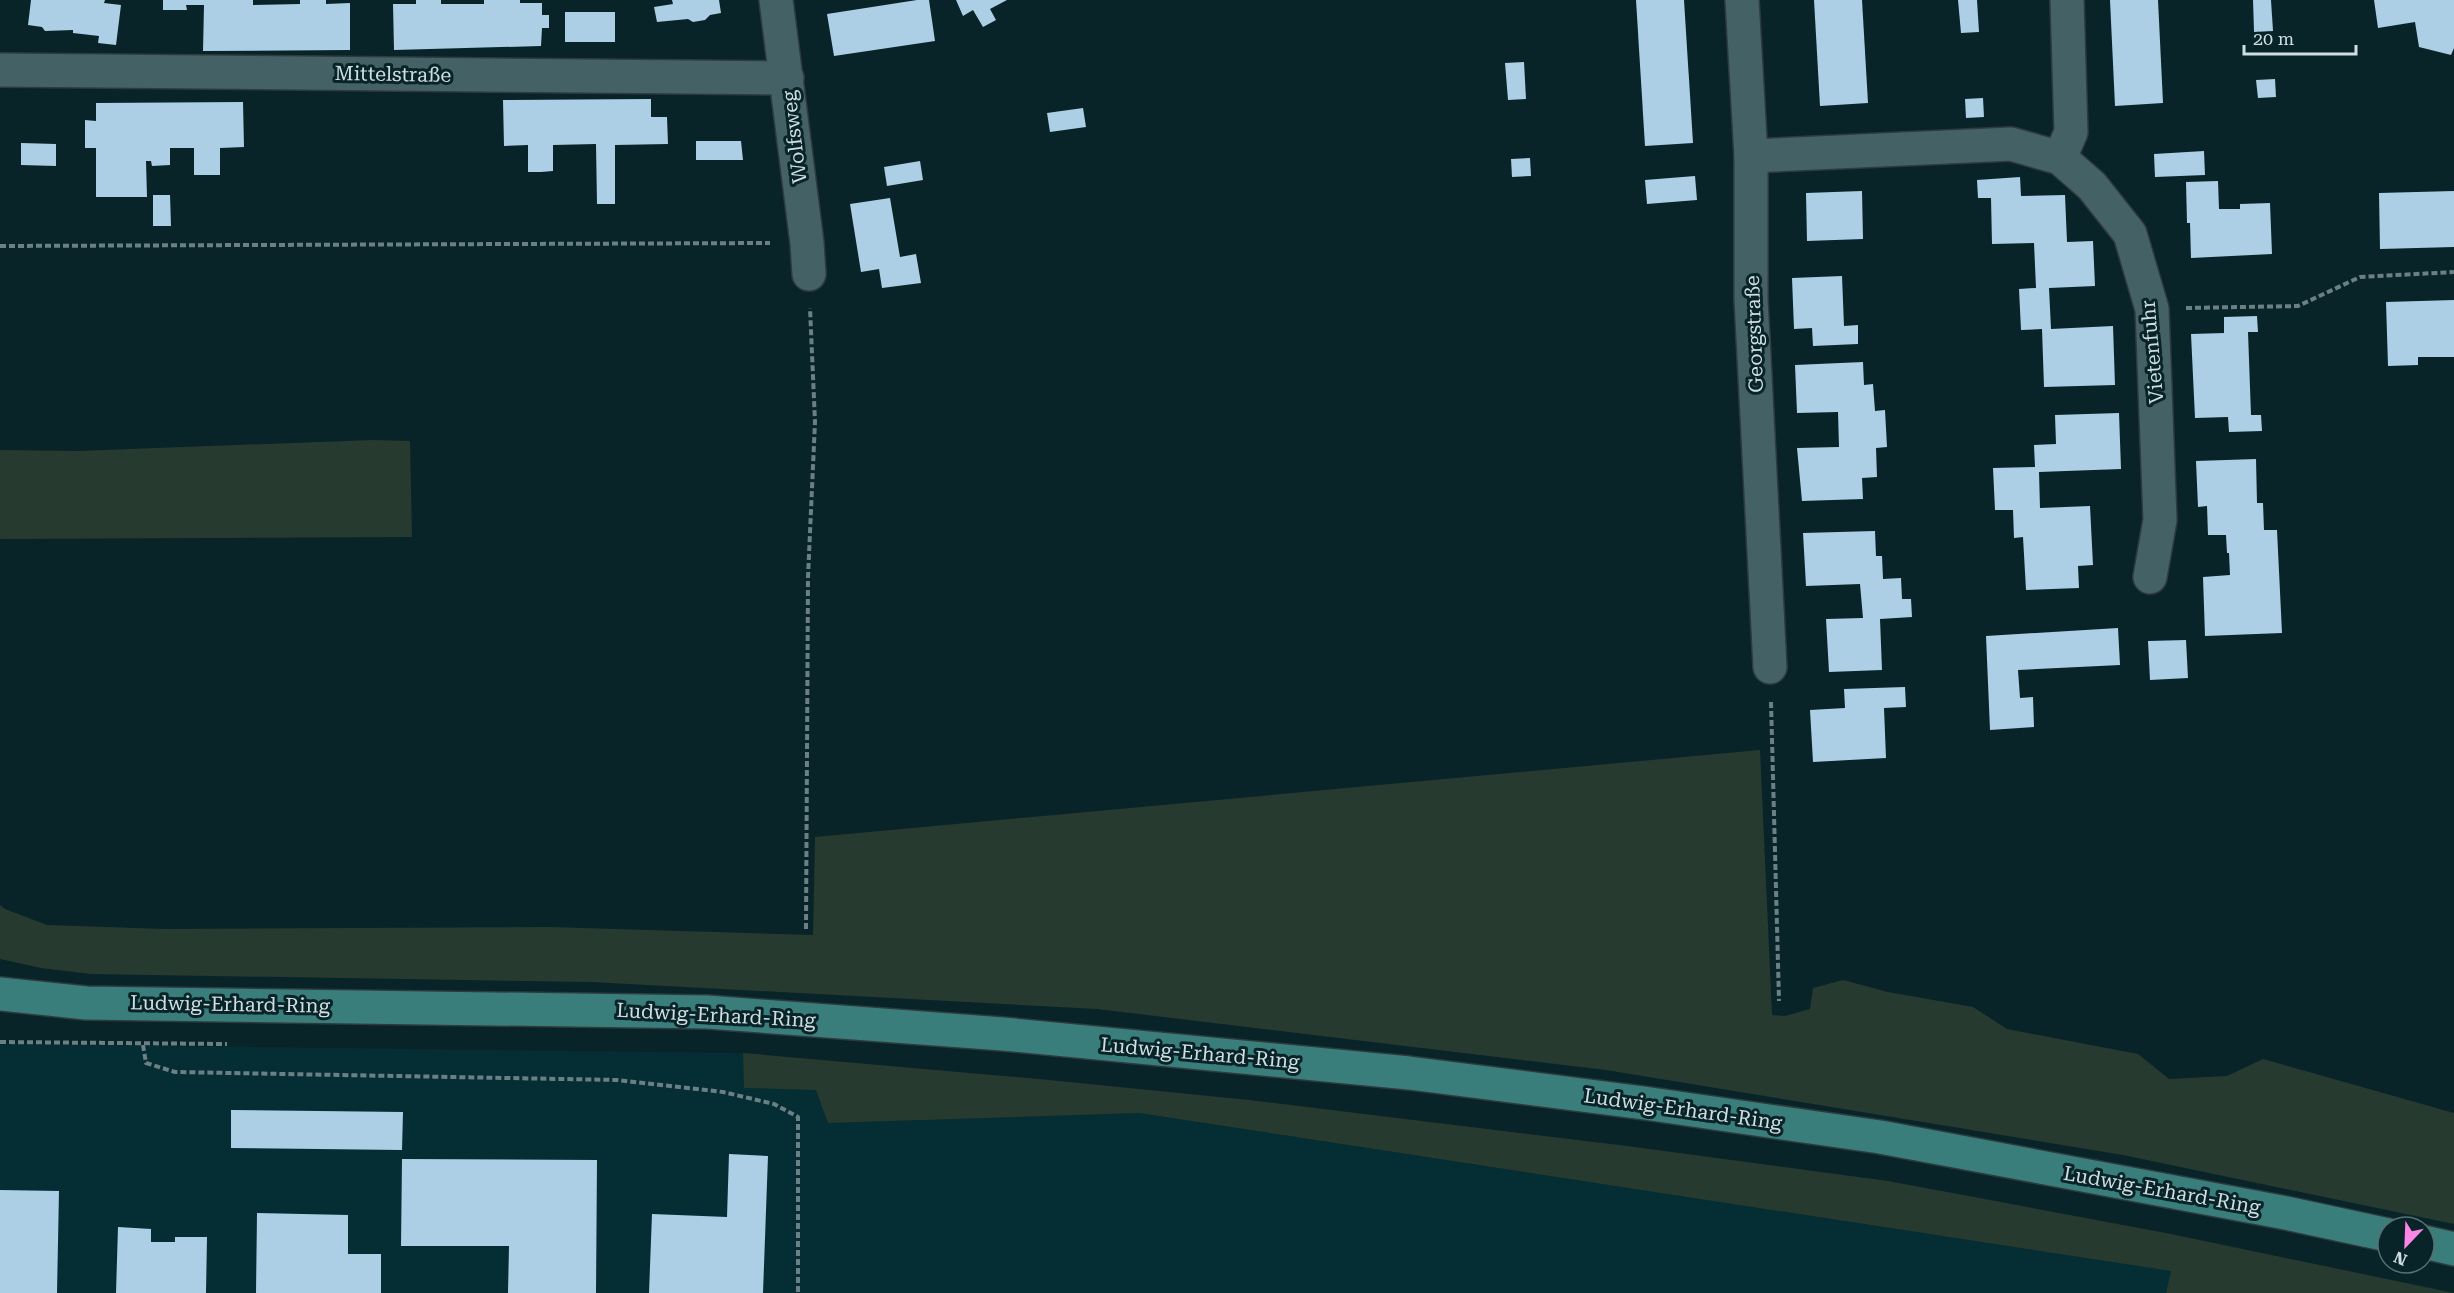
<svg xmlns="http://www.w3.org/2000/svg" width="2454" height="1293" viewBox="0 0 2454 1293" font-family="'Roboto Serif',serif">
<rect width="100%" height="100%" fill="#082429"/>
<polygon fill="#052e34" points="0,1044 743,1053 745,1088 816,1090 829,1123 1139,1113 2172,1271 2166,1293 0,1293"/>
<g fill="#273a30">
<polygon points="373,440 410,441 412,537 0,539 0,450 78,451"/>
<polygon points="1760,750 1772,1015 1785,1016 1810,1009 1813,988 1843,980 1888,992 1973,1007 2007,1029 2138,1054 2169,1079 2227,1076 2263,1059 2454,1113 2454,1224 2123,1155 1606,1070 1097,1009 591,982 91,974 41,968 0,959 0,905 5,909 47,925 164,929 549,927 813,935 815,837"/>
<polygon points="743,1053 1039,1079 1249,1100 1627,1146 1888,1181 2171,1234 2454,1293 2166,1293 2171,1271 1139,1113 828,1123 816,1090 744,1088"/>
</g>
<g fill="#accfe5">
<polygon points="31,0 105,0 104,3 121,5 116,45 98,43 99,36 73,33 73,30 45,31 42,27 28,25"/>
<polygon points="163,0 253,0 253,5 300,4 300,0 326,0 326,4 350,3 350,50 203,51 204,5 186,5 187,10 163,10"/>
<polygon points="416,0 441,0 441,4 484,4 484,0 520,0 520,3 542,3 542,15 549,15 549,28 542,28 541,46 394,50 393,4 416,4"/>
<polygon points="672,0 719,0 721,13 710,15 705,20 693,22 688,19 657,22 654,7 673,4"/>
<polygon points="917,0 929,0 935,41 834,56 827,14"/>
<polygon points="956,0 1007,0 990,9 996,20 983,27 973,10 963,16"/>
<polygon points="1636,0 1684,0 1693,143 1645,146"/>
<polygon points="1814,0 1862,0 1868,103 1820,106"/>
<polygon points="1958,0 1977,0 1979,32 1961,33"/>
<polygon points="2110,0 2158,0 2163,103 2115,106"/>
<polygon points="2253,0 2271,0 2273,31 2254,32"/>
<polygon points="2374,0 2454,0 2454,48 2451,55 2419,47 2415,22 2378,28"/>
<rect x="565" y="12" width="50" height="30"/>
<polygon points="1524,62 1526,99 1508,100 1505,63"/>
<polygon points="2275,79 2276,97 2258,98 2256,80"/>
<polygon points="1983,98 1984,117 1966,118 1965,99"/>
<polygon points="651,99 651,117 667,117 668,144 615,145 615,204 597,204 596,144 553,145 553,171 541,172 528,172 528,145 504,146 503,100"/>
<polygon points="243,102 244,147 220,148 220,175 194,175 194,148 170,148 170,165 152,166 151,161 146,161 147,197 96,197 96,148 85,148 85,120 96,121 96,103"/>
<polygon points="1083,108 1086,127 1050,132 1047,113"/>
<polygon points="696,141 741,141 743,160 696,160"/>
<polygon points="21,143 56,144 56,166 21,165"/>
<polygon points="2204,151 2205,175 2155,177 2154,154"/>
<polygon points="1530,158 1531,176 1512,177 1511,159"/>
<polygon points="920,161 923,180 887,186 884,167"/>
<polygon points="1695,176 1697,200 1647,204 1645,180"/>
<polygon points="2020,177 2021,196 2065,195 2067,242 2093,241 2095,286 2049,288 2051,329 2113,326 2115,385 2044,387 2042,329 2021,330 2019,289 2036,288 2034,243 1992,244 1991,198 1978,198 1977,180"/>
<polygon points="2218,181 2219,209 2240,209 2240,204 2270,203 2272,254 2191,258 2190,223 2187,223 2186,182"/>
<polygon points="1862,191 1863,239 1807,241 1806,193"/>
<polygon points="2454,191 2454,247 2380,249 2379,193"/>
<polygon points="153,195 170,195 171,226 153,226"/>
<polygon points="890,198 900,257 916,254 921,283 882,288 879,269 861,272 850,204"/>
<polygon points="1842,276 1844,326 1858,325 1858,344 1813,346 1812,328 1794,329 1792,278"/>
<polygon points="2454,300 2454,357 2418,357 2418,365 2388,366 2386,302"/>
<polygon points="2257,316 2258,332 2248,332 2251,415 2261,415 2262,431 2229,432 2228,417 2195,418 2191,334 2224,333 2224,317"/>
<polygon points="1863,362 1864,385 1873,384 1875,411 1885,410 1887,447 1876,448 1877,477 1862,478 1863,499 1802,501 1797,448 1839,447 1838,412 1797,413 1795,365"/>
<polygon points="2119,413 2121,469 2039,472 2040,508 2090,506 2093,565 2078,566 2079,588 2026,590 2023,537 2014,538 2013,510 1995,510 1993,468 2035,467 2034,445 2056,444 2055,415"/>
<polygon points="2256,459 2257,503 2263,503 2264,530 2277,530 2282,633 2205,636 2203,577 2230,575 2229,553 2227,553 2226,535 2208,535 2207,506 2198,507 2196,461"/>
<polygon points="1875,531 1876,556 1882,556 1883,579 1901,578 1902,599 1911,599 1912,617 1880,619 1882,670 1829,672 1826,619 1863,618 1860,584 1806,586 1803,533"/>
<polygon points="2118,628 2120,665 2018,670 2020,698 2033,697 2034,727 1990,730 1986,636"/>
<polygon points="2186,640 2188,678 2150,680 2148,641"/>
<polygon points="1905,687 1906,707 1884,708 1886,758 1813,762 1810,710 1845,708 1844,689"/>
<polygon points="231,1110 403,1112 402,1150 231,1148"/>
<polygon points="729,1154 768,1156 763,1293 649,1293 652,1214 727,1217"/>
<polygon points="402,1159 597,1160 596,1293 508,1293 509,1246 401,1246"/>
<polygon points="0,1190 59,1191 57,1293 0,1293"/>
<polygon points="257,1213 348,1215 348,1254 381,1254 381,1293 256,1293"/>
<polygon points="118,1227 151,1229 151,1242 175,1242 175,1237 207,1237 206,1293 116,1293"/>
</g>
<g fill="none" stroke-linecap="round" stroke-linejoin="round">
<g stroke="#2e3a3e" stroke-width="36">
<g id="minor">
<polyline points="776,0 807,243 809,274"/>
<polyline points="1742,0 1751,156 1751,299 1770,667"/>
<polyline points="0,70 787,78"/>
<polyline points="1751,156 2011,144 2060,158 2092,186 2130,234 2152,309 2160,520 2150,577"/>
<polyline points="2060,158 2071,132 2067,0"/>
</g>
</g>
<g stroke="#2e3a3e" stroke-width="36">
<g id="major">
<polyline points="0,994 86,1003 707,1012 1003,1034 1409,1073 1644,1103 1880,1137 2286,1213 2388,1235"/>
<polyline points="2424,1242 2454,1249"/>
</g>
</g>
<g stroke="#6a8084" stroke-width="4" stroke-dasharray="6 3" stroke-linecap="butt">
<polyline points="0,246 770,243"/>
<polyline points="2186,308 2298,306 2360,277 2454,272"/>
<polyline points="1771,702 1779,1001"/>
<polyline points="806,929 808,577 815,422 810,308"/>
<polyline points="0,1042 227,1044"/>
<polyline points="143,1045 146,1063 175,1072 617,1080 723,1092 774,1104 798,1117 798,1293"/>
</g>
<use href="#minor" stroke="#446166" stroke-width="33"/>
<use href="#major" stroke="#397e7b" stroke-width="33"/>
</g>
<g text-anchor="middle" stroke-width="6" stroke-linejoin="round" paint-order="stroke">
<g font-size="20" fill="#cfdee1" stroke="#082429">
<text transform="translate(393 74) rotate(1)" y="7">Mittelstraße</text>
<text transform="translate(794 137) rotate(-97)" y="7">Wolfsweg</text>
<text transform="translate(1754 334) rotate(-92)" y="7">Georgstraße</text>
<text transform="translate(2152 352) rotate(-95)" y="7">Vietenfuhr</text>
<text transform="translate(230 1004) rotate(1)" y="7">Ludwig-Erhard-Ring</text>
<text transform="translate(716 1015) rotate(3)" y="7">Ludwig-Erhard-Ring</text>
<text transform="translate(1200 1053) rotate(5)" y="7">Ludwig-Erhard-Ring</text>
<text transform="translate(1683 1109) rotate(8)" y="7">Ludwig-Erhard-Ring</text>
<text transform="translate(2162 1190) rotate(10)" y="7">Ludwig-Erhard-Ring</text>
</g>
</g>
<g transform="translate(2406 1245) rotate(203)"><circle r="28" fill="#082429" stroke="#586e73" stroke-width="1.5"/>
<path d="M0-4.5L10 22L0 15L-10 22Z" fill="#fb86e5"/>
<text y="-9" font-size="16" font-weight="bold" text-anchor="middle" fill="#cfdee1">N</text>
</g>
<path d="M2244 45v9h112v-9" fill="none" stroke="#cfdee1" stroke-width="3"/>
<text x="2253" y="45" font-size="18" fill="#cfdee1" stroke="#082429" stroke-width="4.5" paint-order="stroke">20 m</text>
</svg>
